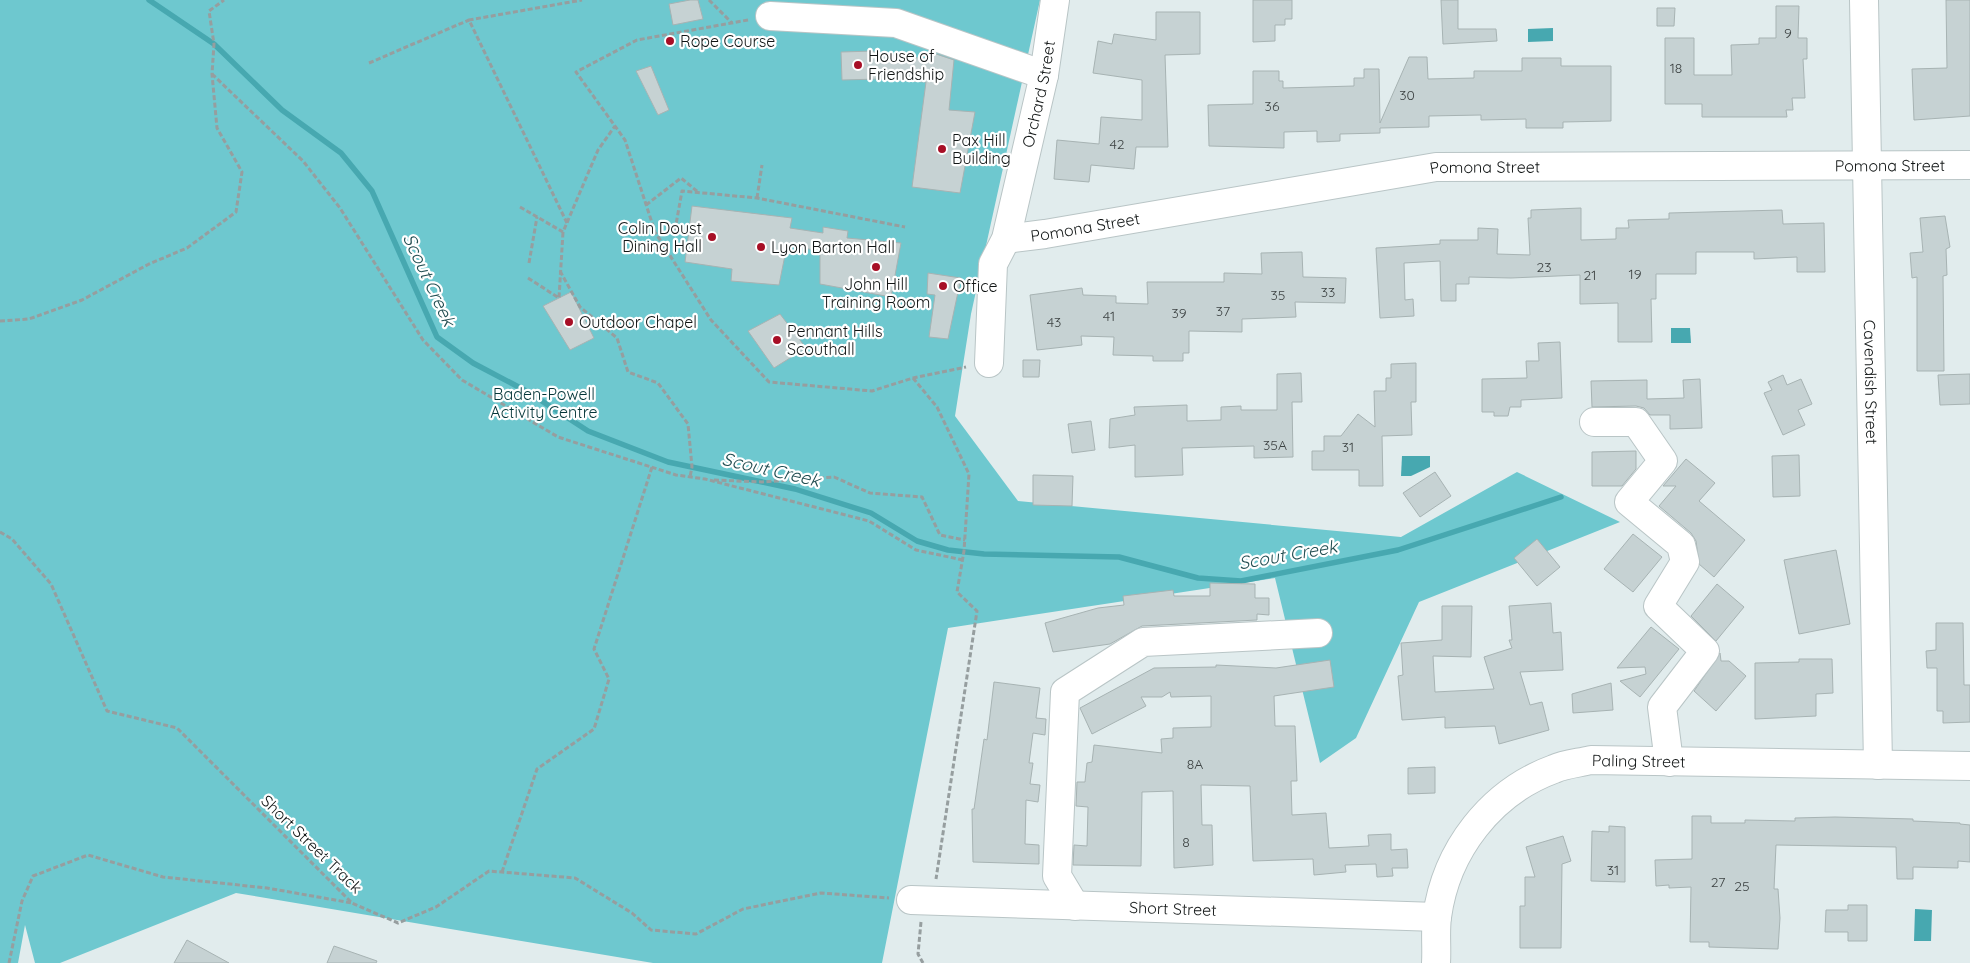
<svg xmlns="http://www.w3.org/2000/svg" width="1970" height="963" viewBox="0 0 1970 963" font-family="Quicksand,sans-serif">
<rect width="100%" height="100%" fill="#e1eced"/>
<polygon fill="#6ec8cf" points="0,0 1040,0 971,314 955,416 1018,501 1401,537 1517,472 1620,522 1419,602 1356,738 1320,763 1275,578 948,628 882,963 653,963 236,893 60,963 35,963 25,925 18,963 0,963"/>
<g fill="#47a8b0">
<polygon points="1553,28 1553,41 1528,42 1528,29"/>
<polygon points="1671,328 1690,328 1691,343 1671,343"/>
<polygon points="1402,456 1430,456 1430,467 1411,476 1401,476"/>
<polygon points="1915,909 1932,910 1931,941 1914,941"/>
</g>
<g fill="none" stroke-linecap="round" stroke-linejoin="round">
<polyline stroke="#47a8b0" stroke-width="5.5" points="149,0 214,44 282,110 341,153 372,191 437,337 473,363 528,392 588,431 668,462 795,489 871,513 917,541 948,550 984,554 1119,557 1198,578 1241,581 1398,550 1561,497"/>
</g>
<g fill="#c6d2d3" stroke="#a7b3b3">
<polygon points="690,0 698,0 703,19 673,25 669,4"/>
<polygon points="1253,0 1292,0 1292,19 1285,19 1285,25 1275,25 1275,41 1253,42"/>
<polygon points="1441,0 1458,0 1458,29 1496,29 1497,41 1443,44"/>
<polygon points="1946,0 1970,0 1970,116 1914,120 1912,69 1947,68"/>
<polygon points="1776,6 1799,6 1798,38 1807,38 1807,59 1803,59 1805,98 1792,98 1793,110 1786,110 1787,117 1702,117 1702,104 1665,104 1665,38 1694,38 1694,75 1732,75 1731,45 1759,44 1759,38 1776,38"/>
<polygon points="1657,8 1675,8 1674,26 1657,26"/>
<polygon points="1156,12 1200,12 1200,54 1165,55 1168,147 1136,147 1134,169 1091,165 1089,182 1054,179 1057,140 1099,144 1101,117 1142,120 1142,80 1093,73 1098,41 1112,44 1114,34 1156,40"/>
<polygon points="874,51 875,54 929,59 930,52 954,60 949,110 975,112 960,193 912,187 926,82 878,79 842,80 841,52"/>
<polygon points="1409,57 1427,57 1428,79 1474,78 1474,71 1522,71 1522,58 1561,58 1561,66 1611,66 1611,121 1563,122 1563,128 1526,128 1526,119 1481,120 1481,115 1429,116 1429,127 1380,128 1380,133 1340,134 1340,141 1317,142 1317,131 1284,132 1284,148 1209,146 1208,105 1253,104 1253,71 1279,71 1279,81 1283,81 1283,88 1354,86 1354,78 1364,78 1364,69 1379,69 1380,123"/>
<polygon points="651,66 669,110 658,115 636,71"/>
<polygon points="692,206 792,218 790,228 823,233 823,227 848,231 847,238 901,243 891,297 820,284 820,251 787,245 779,285 731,281 732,269 685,262"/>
<polygon points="1581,208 1581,240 1616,239 1616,228 1629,228 1628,220 1669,219 1669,213 1782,210 1783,224 1824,223 1825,272 1797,272 1797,257 1754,259 1754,252 1696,252 1696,274 1656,274 1656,299 1651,299 1652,342 1618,342 1618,303 1580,304 1580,275 1511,278 1469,277 1469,284 1456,284 1456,301 1441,301 1440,261 1404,263 1405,300 1413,299 1414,316 1380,318 1376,248 1440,244 1440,240 1478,240 1478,228 1498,229 1497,254 1530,255 1528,218 1531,218 1531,210"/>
<polygon points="1945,216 1950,247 1946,249 1947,275 1943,276 1944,371 1917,371 1917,277 1912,278 1910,253 1923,252 1920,218"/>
<polygon points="1302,252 1303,277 1346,278 1345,303 1295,302 1296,317 1242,319 1242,332 1189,331 1189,353 1183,353 1183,361 1153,361 1153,356 1113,355 1114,337 1081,336 1082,345 1037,350 1030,295 1082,288 1083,295 1116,296 1116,303 1148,304 1147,282 1224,282 1224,273 1262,274 1261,253"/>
<polygon points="928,273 961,278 948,339 929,337 935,295 927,294"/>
<polygon points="571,292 594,338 570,350 543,306"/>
<polygon points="780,314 806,348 774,368 748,331"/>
<polygon points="1560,342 1562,398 1521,400 1521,407 1510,407 1508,416 1494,416 1494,412 1482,412 1482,379 1527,378 1526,361 1539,361 1538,343"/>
<polygon points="1023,360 1040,360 1039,377 1023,377"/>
<polygon points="1416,363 1416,402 1411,402 1412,435 1382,436 1383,486 1359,486 1359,470 1312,470 1312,451 1324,451 1324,436 1341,436 1358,414 1375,427 1374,391 1386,391 1386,378 1391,378 1391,364"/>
<polygon points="1301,373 1302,402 1292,402 1293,457 1254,458 1254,446 1182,448 1183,475 1135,477 1135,445 1109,448 1110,419 1135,415 1134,407 1187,405 1187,421 1221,420 1221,407 1241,406 1241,410 1277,410 1277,374"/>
<polygon points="1970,374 1970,404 1940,405 1938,375"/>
<polygon points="1783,375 1787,385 1801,379 1812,404 1798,410 1805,425 1783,435 1764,393 1772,390 1768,382"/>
<polygon points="1700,379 1702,428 1670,429 1670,415 1650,415 1644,408 1636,406 1592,407 1591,381 1647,380 1647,399 1684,398 1683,380"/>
<polygon points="1091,421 1095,450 1072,453 1068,424"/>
<polygon points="1636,451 1636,469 1622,486 1592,486 1592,452"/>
<polygon points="1799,455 1800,496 1773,497 1772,456"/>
<polygon points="1686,459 1715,483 1699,501 1745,540 1714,577 1699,564 1696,541 1691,533 1659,506 1676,486 1663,486"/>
<polygon points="1435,472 1451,496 1420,517 1403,493"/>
<polygon points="1033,475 1073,476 1072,506 1033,505"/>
<polygon points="1633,534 1662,557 1633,592 1604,569"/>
<polygon points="1537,539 1560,567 1537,586 1514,558"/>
<polygon points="1836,550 1850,624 1799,634 1784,560"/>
<polygon points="1210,583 1255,584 1255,598 1269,598 1269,615 1257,614 1257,620 1142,626 1110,644 1053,652 1045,623 1098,608 1124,605 1123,596 1173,590 1174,596 1210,596"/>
<polygon points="1717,584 1744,607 1716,641 1691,616"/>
<polygon points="1551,603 1553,633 1561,632 1563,670 1520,672 1530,705 1542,702 1549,730 1499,744 1495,726 1445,728 1445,717 1402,720 1398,676 1403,675 1401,643 1442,640 1442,606 1472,606 1471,657 1433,656 1435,692 1494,689 1484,657 1512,648 1509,640 1512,640 1509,606"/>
<polygon points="1936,623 1963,623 1964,685 1970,685 1970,722 1943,723 1943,711 1937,711 1937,668 1927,668 1926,651 1936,650"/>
<polygon points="1651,627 1679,649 1640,697 1620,681 1646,674 1645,667 1617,668"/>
<polygon points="1720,653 1721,661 1729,661 1746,676 1716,711 1694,691"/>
<polygon points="1799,659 1832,659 1833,693 1816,694 1816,716 1755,719 1755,663 1799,662"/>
<polygon points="1330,660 1334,687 1274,696 1275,726 1295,726 1297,781 1291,781 1292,815 1326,813 1329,848 1369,846 1368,835 1391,834 1391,850 1407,849 1408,868 1392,868 1393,876 1377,877 1376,864 1345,865 1346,872 1314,875 1313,859 1253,861 1250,786 1201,785 1202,825 1212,825 1213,865 1174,868 1173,791 1142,792 1141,866 1073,865 1074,845 1087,846 1088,807 1076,806 1077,782 1085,782 1087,763 1092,762 1094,745 1162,753 1161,739 1173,738 1173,728 1211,727 1211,696 1171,697 1170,692 1162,697 1141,697 1146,706 1092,734 1080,708 1154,668 1216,667 1216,665 1276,668"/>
<polygon points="994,682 1040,688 1036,718 1046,719 1045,735 1033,733 1029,763 1033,763 1030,784 1040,785 1038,802 1026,800 1025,844 1039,845 1039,864 973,862 972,809 974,809 984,739 987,740"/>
<polygon points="1611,683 1613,710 1573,713 1572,694"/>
<polygon points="1435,767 1435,793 1408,794 1408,768"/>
<polygon points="1692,816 1711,816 1711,823 1745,823 1745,820 1795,821 1795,818 1835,817 1913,819 1913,821 1960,823 1960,824 1970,825 1970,862 1958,861 1958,868 1913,867 1913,879 1897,879 1896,847 1776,845 1774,889 1778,889 1780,918 1778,949 1709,947 1709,942 1690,942 1691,887 1669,888 1669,885 1656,886 1655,860 1692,859"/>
<polygon points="1609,826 1625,827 1625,882 1591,881 1592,831 1609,832"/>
<polygon points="1563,836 1571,861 1562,864 1561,948 1520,948 1520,906 1525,906 1525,877 1535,877 1526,847"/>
<polygon points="1848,905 1867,905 1867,941 1848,941 1848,932 1825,932 1826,910 1848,910"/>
<polygon points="187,940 229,963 174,963"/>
<polygon points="334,946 377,961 376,963 327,963"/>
</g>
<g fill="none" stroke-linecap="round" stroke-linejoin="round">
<g stroke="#b9c5c6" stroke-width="30">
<g id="minor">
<path id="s1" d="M1864 0 1878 765"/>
<polyline points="770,16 896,23 1044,75"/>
<path id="s2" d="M1006 239 1045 234 1436 167 1970 165"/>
<path id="s3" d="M989 363 993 264 1006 239 1044 75 1055 0"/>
<polyline points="1594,422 1636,422 1663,461 1629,502 1681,545 1685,562 1658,606 1705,651 1662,707 1669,762"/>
<path id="s4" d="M911 900 1437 917"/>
<polyline points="1075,906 1057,876 1065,692 1143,642 1318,633"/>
<path id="s5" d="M1436 963C1437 948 1435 932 1437 917 1446 850 1491 792 1554 769 1565 764 1579 763 1591 760L1970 766"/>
</g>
</g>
<g stroke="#969e9f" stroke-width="3" stroke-dasharray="5 2.5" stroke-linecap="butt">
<polyline points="709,0 732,23"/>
<polyline points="748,20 637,40 576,72 625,140 655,232 711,320 769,382 872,391 913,378 966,367"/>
<polyline points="369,63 469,20"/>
<polyline points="212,74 303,161 340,208 423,340 462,380 558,437 676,475 705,479 869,521 916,550 963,560"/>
<polyline points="757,198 762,165"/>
<polyline points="646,205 681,178 698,192"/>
<polyline points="520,207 563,232 598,150 615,126"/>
<polyline points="567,223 469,20 582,0"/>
<polyline points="675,230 682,191 757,198 905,227"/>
<polyline points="529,263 537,217"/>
<polyline points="560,271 580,307 617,338 628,372 658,383 688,424 692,467 690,477"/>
<polyline points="528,278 559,298 563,232"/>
<polyline points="0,321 29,319 82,300 149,264 187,248 236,212 242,172 217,128 212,74 214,44 209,11 224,0"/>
<polyline points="913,378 937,407 969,474 964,551 957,592 977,611 936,879"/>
<polyline points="714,480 762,482 834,477 870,493 922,497 940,535 965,540"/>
<polyline points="0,532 12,539 51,584 107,711 177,728 352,903 398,923 436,907 489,871 575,878 632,913 651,930 696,934 743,909 821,893 889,898"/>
<polyline points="502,872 537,769 594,729 609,679 594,649 652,467"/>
<polyline points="921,922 918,954 923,963"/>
<polyline points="9,963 22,901 33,876 88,855 163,877 267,888 352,903"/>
</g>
<use href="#minor" stroke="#fff" stroke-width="28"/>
</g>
<g fill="#a70f26" stroke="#fff" stroke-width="2">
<circle cx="670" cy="41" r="5"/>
<circle cx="858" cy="65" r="5"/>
<circle cx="942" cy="149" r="5"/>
<circle cx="712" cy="237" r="5"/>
<circle cx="761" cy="247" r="5"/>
<circle cx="876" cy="267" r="5"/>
<circle cx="943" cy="286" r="5"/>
<circle cx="569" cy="322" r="5"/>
<circle cx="777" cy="340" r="5"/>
</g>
<g text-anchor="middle" stroke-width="4.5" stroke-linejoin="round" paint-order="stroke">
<g font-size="14" fill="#3e4444">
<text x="1788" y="38">9</text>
<text x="1676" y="73">18</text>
<text x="1407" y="100">30</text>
<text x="1272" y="111">36</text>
<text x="1117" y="149">42</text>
<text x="1544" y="272">23</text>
<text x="1635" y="279">19</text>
<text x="1590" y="280">21</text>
<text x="1328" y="297">33</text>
<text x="1278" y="300">35</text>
<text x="1223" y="316">37</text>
<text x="1179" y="318">39</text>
<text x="1109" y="321">41</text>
<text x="1054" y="327">43</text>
<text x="1275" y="450">35A</text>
<text x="1348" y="452">31</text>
<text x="1195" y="769">8A</text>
<text x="1186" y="847">8</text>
<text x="1613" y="875">31</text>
<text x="1718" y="887">27</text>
<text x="1742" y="891">25</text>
</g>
<g font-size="16" fill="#111515" stroke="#fff" text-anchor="start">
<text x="680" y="47">Rope Course</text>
<text x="868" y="62">House of<tspan x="868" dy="18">Friendship</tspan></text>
<text x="952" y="146">Pax Hill<tspan x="952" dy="18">Building</tspan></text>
<text x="702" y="234" text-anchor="end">Colin Doust<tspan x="702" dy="18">Dining Hall</tspan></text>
<text x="771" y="253">Lyon Barton Hall</text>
<text x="876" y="290" text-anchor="middle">John Hill<tspan x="876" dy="18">Training Room</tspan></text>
<text x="953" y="292">Office</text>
<text x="579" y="328">Outdoor Chapel</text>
<text x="787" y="337">Pennant Hills<tspan x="787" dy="18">Scouthall</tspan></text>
</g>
<g font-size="16" fill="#111515" stroke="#fff">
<text dy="6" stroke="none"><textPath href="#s3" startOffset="276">Orchard Street</textPath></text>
<text dy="6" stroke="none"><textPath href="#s2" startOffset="890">Pomona Street</textPath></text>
<text dy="6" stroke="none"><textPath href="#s2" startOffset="485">Pomona Street</textPath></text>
<text dy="6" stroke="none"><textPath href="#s2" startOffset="80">Pomona Street</textPath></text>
<text dy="6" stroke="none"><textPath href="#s1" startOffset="382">Cavendish Street</textPath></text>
<text dy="6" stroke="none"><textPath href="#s5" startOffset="330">Paling Street</textPath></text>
<text transform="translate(312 844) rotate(44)" y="6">Short Street Track</text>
<text dy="6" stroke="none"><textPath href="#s4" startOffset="262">Short Street</textPath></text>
</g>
<g font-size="16" fill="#053639" stroke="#fff">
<text x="544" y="400">Baden-Powell<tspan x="544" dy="18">Activity Centre</tspan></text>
</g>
<g font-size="18" font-style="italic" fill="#224e52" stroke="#fff">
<text transform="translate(429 280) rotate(65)" y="6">Scout Creek</text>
<text transform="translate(771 470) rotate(13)" y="6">Scout Creek</text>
<text transform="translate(1288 555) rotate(-10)" y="6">Scout Creek</text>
</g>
</g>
</svg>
